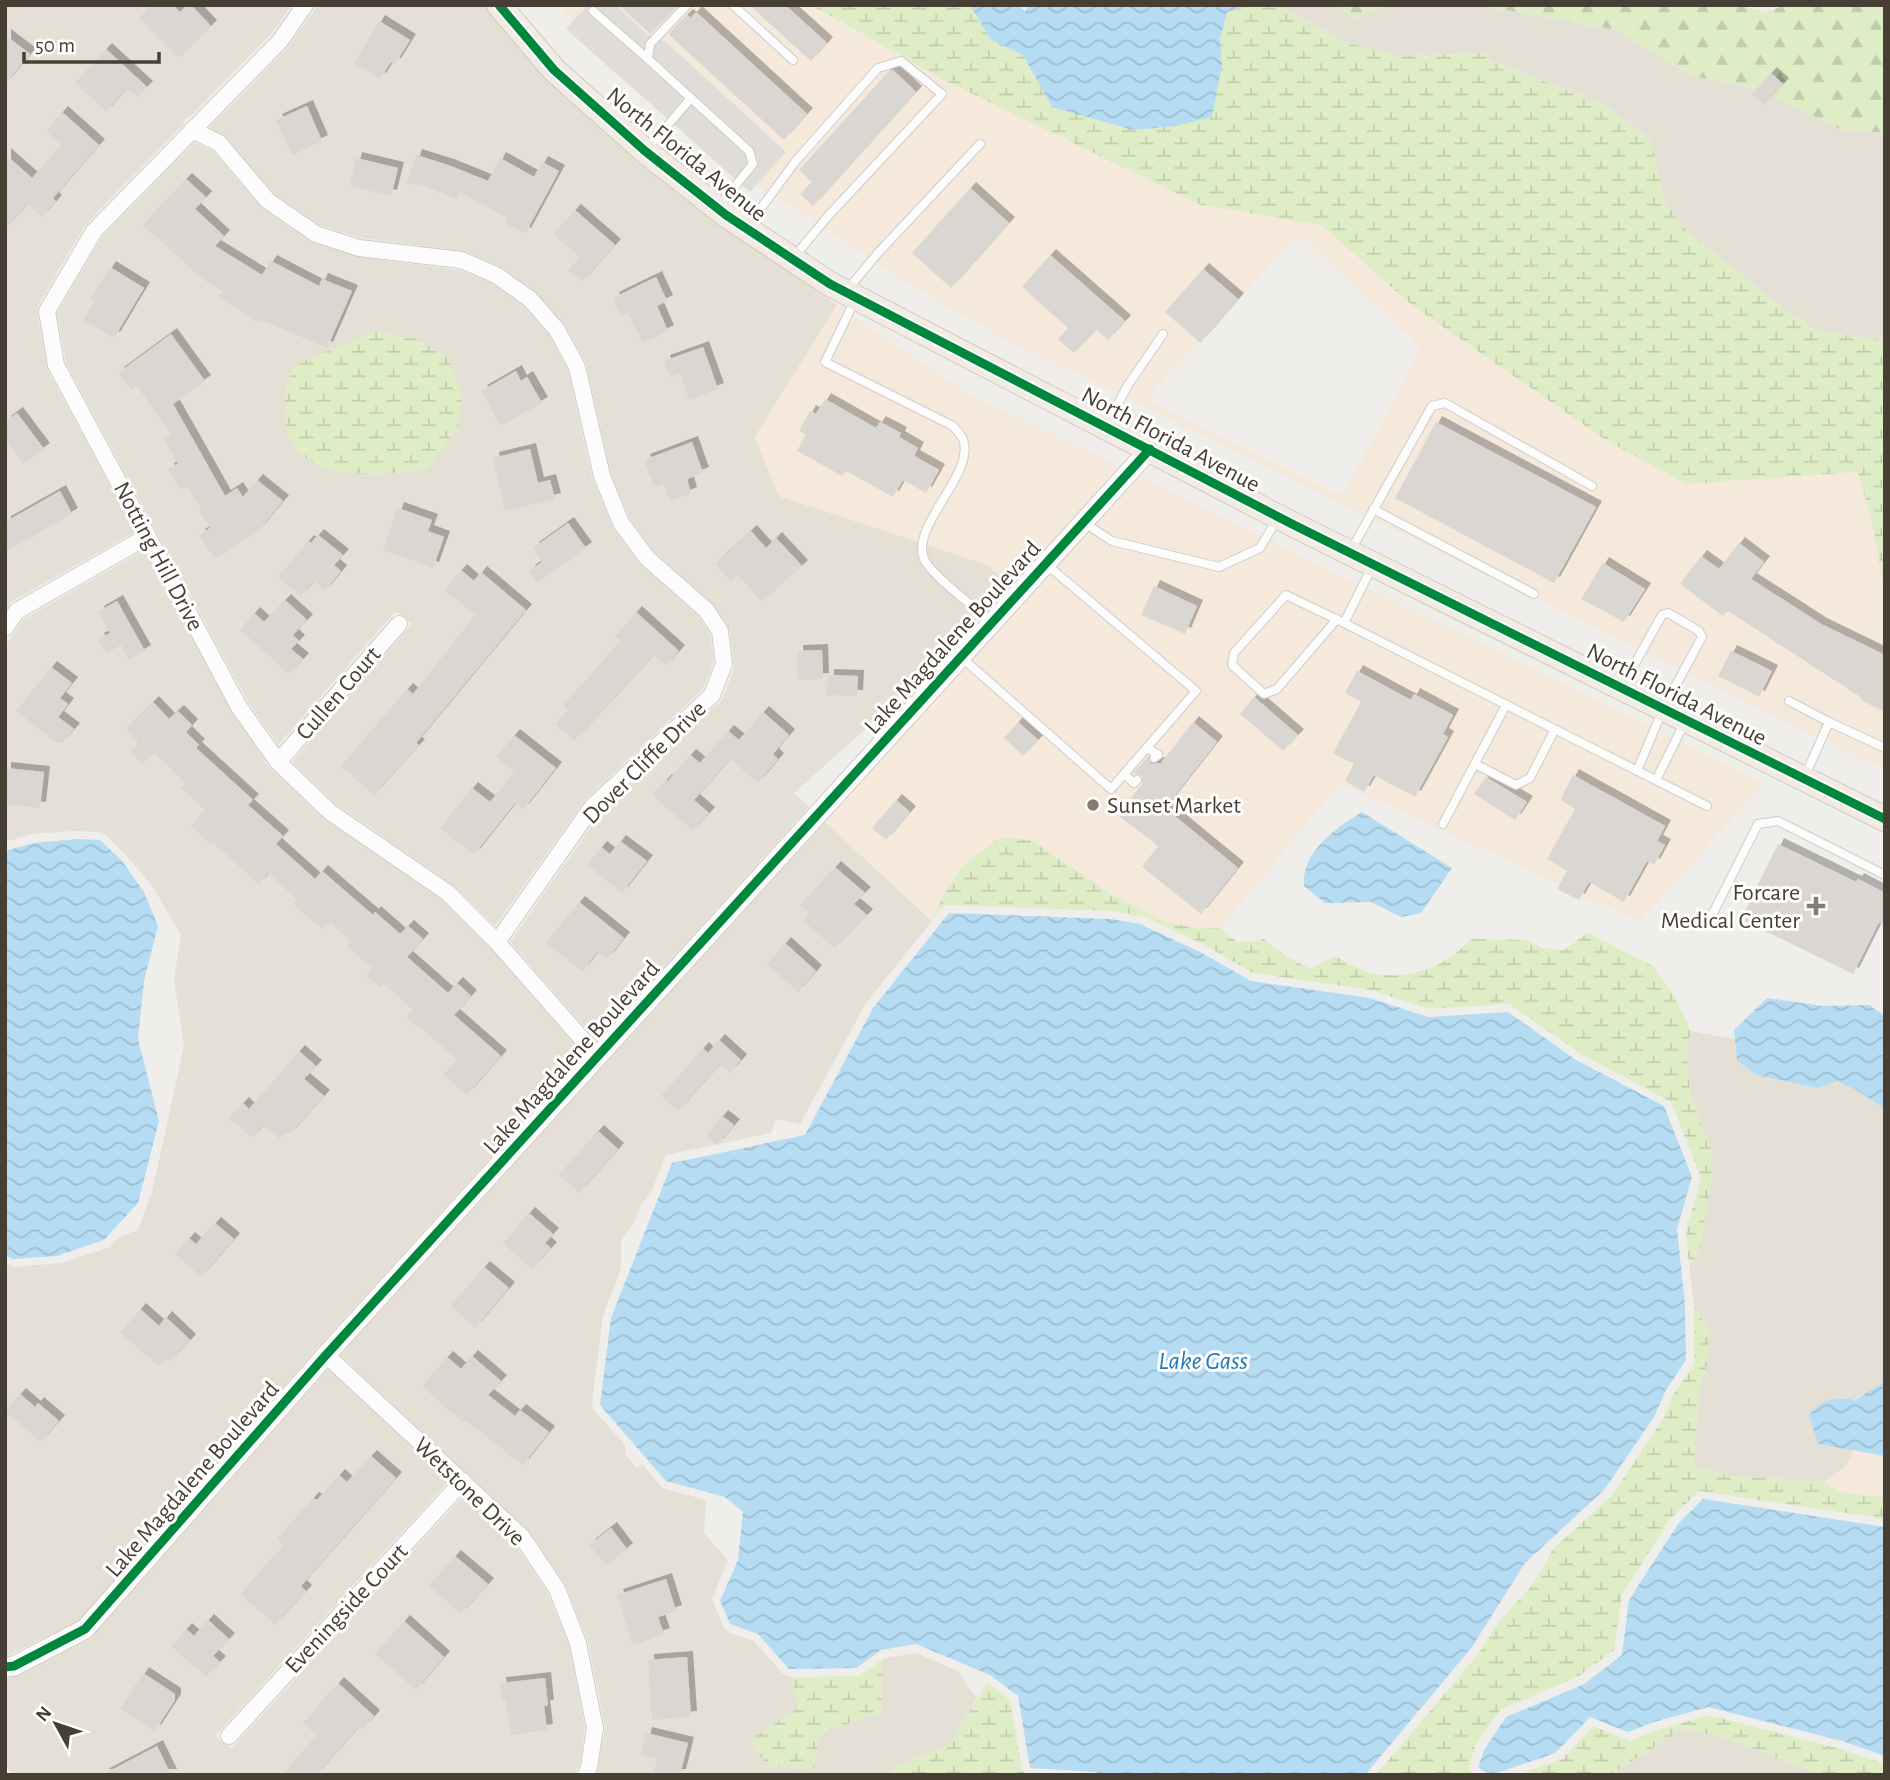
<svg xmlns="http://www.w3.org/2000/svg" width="1890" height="1780" viewBox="0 0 1890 1780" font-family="'Alegreya Sans',sans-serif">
<defs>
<pattern id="forest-firs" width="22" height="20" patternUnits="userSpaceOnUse" patternTransform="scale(1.75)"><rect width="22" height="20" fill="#dfedc7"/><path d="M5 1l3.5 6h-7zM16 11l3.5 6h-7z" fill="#c1ccac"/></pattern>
<pattern id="wetland-marsh" width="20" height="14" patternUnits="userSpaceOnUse" patternTransform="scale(1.75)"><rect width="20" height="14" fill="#dfedc7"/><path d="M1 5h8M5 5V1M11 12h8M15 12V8" fill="none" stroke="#c1ccac"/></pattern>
<pattern id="water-waves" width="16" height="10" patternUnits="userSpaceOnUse" patternTransform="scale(1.75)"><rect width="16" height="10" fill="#b5dcf3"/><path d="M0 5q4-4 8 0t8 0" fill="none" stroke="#9dbed1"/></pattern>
<filter id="shadow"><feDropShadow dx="6" dy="-6" stdDeviation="0" flood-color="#0004"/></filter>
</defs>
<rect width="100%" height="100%" fill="#f0eeea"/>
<g fill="#e5e0d6">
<polygon points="5,5 292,5 271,34 189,118 186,117 184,124 86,224 38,305 37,311 47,369 135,532 11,602 5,610"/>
<polygon points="318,5 487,5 641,165 837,305 755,437 779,496 988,565 1011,587 882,714 794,793 809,807 597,1041 510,942 600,814 722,700 734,669 730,631 712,603 654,552 630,519 611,474 586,363 566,327 537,294 501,267 464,251 360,238 320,225 274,194 226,138 209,128 288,47"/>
<polygon points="1276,5 1338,5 1353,19 1389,5 1480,5 1616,30 1692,76 1755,88 1840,129 1885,133 1885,341 1817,331 1780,306 1685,229 1664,200 1651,139 1601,103 1484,58 1490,53 1396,56 1343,41"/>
<polygon points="195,142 213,151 263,209 311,242 359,257 459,270 492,283 524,306 549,335 568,370 592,477 613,528 639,563 699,616 710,634 714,662 703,689 585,800 495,926 453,885 336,804 292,762 412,624 396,611 278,745 248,702 66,363 57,313 102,237"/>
<polygon points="144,550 231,710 266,760 264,762 325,820 442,900 491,948 584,1055 312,1354 79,1621 5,1657 5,1264 14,1267 61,1263 108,1248 119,1237 138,1230 152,1192 184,1046 174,979 181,935 153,887 127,856 106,835 100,832 76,831 32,834 5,842 5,646 24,619"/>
<polygon points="825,822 932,921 866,1003 800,1124 776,1119 771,1133 667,1155 664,1159 651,1193 642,1203 634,1223 621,1240 621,1268 603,1316 592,1403 594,1410 625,1445 626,1455 636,1467 642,1464 662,1488 706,1500 704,1533 728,1560 712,1599 723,1626 728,1632 754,1641 783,1674 792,1677 798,1709 821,1733 882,1712 882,1660 885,1658 916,1653 958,1671 973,1694 978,1696 949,1745 895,1768 888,1775 597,1775 605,1727 588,1642 565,1584 528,1531 340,1355"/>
<polygon points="1691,1031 1735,1039 1737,1060 1788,1081 1818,1088 1838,1080 1860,1092 1885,1109 1885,1381 1854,1400 1842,1397 1818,1444 1853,1450 1848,1464 1825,1482 1729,1476 1693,1466 1700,1385 1707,1365 1709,1330 1694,1305 1689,1266 1700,1250 1704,1217 1698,1118 1690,1093 1687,1050"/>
<polygon points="328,1369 449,1481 215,1736 231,1749 464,1495 514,1543 548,1593 569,1645 585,1727 580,1763 574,1775 15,1775 5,1766 5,1678 17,1675 91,1638"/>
<polygon points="1685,1728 1734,1741 1822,1775 1610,1775"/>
</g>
<g fill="#f4e9db" fill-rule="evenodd">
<path d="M557 5H811L860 34 1201 205 1321 224 1413 306 1517 379 1686 484 1858 472 1873 527 1885 593V770L997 335 906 282 739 173ZM1296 237 1304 239 1419 346 1418 351 1346 491 1341 495 1156 404 1151 398 1153 390Z"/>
<polygon points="837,305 961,389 1119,467 1011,587 988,565 779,496 755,437"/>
<polygon points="1139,476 1764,783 1639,922 1340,783 1220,928 1195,928 1167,922 1111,894 1074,869 953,876 932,921 825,822"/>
<polygon points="1853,1450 1885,1456 1885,1497 1838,1492 1825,1482 1848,1464"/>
</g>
<g fill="url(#forest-firs)">
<polygon points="1338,5 1389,5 1353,19"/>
<polygon points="1480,5 1739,5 1766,12 1787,5 1885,5 1885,133 1840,129 1755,88 1692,76 1616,30"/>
</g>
<g fill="url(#wetland-marsh)">
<polygon points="811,5 970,5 991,40 1023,55 1052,107 1222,64 1220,40 1227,12 1250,5 1276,5 1343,41 1396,56 1491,53 1485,59 1601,103 1651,139 1664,200 1685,229 1780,306 1817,331 1885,341 1885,593 1873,527 1858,472 1686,484 1604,439 1413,306 1321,225 1201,205 942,79"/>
<path d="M376 331 416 339 449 359 462 395 459 424 427 469C377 477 283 485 285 411 285 390 286 384 295 365Z"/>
<path d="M1002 837 1031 840 1111 894 1166 922 1195 928H1220L1238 943 1264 939 1283 954 1310 969 1335 956C1347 962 1362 972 1376 974 1410 980 1448 966 1470 939L1527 940 1543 948 1564 950 1588 933 1653 966 1672 992 1691 1031 1687 1050 1690 1093 1711 1149 1712 1178 1700 1250 1689 1266 1686 1230 1701 1178 1671 1102 1579 1053 1509 1004 1429 1009 1370 990 1253 973 1205 945 1143 916 1112 911 949 905 942 907 933 919C952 873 961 865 1002 837Z"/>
<polygon points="1694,1305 1709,1330 1709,1346 1707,1365 1700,1385 1693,1466 1729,1476 1825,1482 1838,1492 1885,1497 1885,1519 1699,1491 1670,1519 1622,1595 1614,1650 1579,1676 1500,1710 1475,1746 1469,1767 1473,1775 1376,1775 1479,1653 1499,1621 1531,1587 1553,1549 1612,1495 1661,1422 1673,1395 1694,1364"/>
<polygon points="882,1660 882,1712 821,1733 813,1770 767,1766 750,1740 797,1709 792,1677 858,1676"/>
<polygon points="987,1683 1010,1700 1022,1769 1026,1775 888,1775 895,1768 949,1745"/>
<polygon points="1709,1715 1841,1749 1885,1764 1885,1775 1822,1775 1734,1741 1685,1728 1610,1775 1517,1775 1562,1759 1593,1726 1630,1741 1657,1730"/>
</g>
<polygon fill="#e0ddd8" points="588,5 615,5 647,34 666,42 786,152 750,192 566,29"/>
<g fill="url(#water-waves)">
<polygon points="970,5 1017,5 1025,12 1029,5 1250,5 1227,12 1220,40 1222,64 1212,117 1176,126 1133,130 1052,107 1023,55 991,40"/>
<path d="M1362 812 1452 868 1421 913 1401 917 1371 902 1325 903 1304 886C1301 852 1336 828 1362 812Z"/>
<polygon points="77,839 100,840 122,861 144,892 158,926 144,981 138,1039 159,1121 138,1203 104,1240 57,1256 13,1259 5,1255 5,851 34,843"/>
<polygon points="949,913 1111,919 1140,924 1202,953 1251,981 1370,998 1428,1017 1508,1012 1576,1060 1664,1106 1692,1177 1677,1229 1685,1305 1686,1360 1666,1390 1654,1417 1604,1490 1525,1563 1472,1647 1365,1775 1109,1775 1095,1772 1030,1768 1018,1696 990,1675 916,1644 881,1650 856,1668 789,1669 758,1634 730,1624 720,1601 738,1560 743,1512 725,1497 666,1481 600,1405 611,1318 672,1163 805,1135 873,1008"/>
<polygon points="1767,998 1823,1006 1869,1005 1885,1016 1885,1109 1860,1092 1838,1081 1818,1088 1756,1075 1737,1060 1734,1030"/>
<path d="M1885 1381V1456L1818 1444 1809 1415C1821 1400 1836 1396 1855 1400Z"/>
<polygon points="1703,1499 1885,1527 1885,1756 1842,1741 1708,1707 1654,1722 1628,1732 1590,1717 1555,1753 1491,1775 1478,1768 1484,1750 1506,1717 1584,1684 1622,1655 1629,1600 1678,1524"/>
</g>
<g fill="#dad7d2" filter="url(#shadow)">
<polygon points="152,5 173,5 180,12 187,5 191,5 211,26 179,58 139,18"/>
<polygon points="619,5 677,5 677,6 650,34"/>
<polygon points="749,5 785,5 827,43 811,61"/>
<polygon points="696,12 807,114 784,140 668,34 687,15 691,18"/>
<polygon points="379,21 410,40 395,64 391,62 380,79 354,63"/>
<polygon points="5,35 30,54 5,84"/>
<polygon points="106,49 147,87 137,97 127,88 106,112 75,83"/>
<polygon points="893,70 916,92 813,206 800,194 812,182 799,170 889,71"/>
<polygon points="1771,73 1783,84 1764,105 1752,94"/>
<polygon points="307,106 322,141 292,155 276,120"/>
<polygon points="62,112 99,145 53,198 56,201 42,217 28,204 5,229 5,154 32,178 61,145 46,131"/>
<polygon points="416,155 448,165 488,181 500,158 534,177 542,162 559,171 525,234 505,223 508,218 459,192 456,199 422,185 421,187 407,183"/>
<polygon points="356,158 398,168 391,196 350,186"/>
<polygon points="186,179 206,197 195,209 224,236 215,246 262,275 271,261 319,286 322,279 352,291 327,348 262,320 260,323 218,297 222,291 201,278 143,225"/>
<polygon points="970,188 1009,223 951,288 912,253"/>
<polygon points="575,210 615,245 582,282 568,270 580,257 553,234"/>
<polygon points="1050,255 1125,321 1108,340 1096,330 1074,353 1058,339 1068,328 1022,287"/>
<polygon points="110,267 144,288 114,338 83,320 94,301 90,299"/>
<polygon points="1203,269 1238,299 1200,343 1165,312"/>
<polygon points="656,277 667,301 657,306 668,331 643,343 628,313 621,316 613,298"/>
<polygon points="171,334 205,381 173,404 225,496 237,488 243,497 257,480 283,501 259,530 215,559 199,535 210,528 200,512 202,511 187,486 180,490 168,469 178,464 164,438 171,434 137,386 131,390 118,373"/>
<polygon points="703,347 718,389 689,400 680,374 670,377 664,361"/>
<polygon points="516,371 521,381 527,377 542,403 501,426 481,391"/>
<polygon points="825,399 876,428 880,422 901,433 899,437 918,448 914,456 939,470 926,493 903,480 893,497 846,471 842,476 797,451 806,434 799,431 810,411 816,414"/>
<polygon points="17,413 44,449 23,464 5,439 5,422"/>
<polygon points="1436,422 1596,507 1554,583 1395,498"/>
<polygon points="692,442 703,473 687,479 691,493 670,501 664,484 654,487 644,460"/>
<polygon points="530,449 538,483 550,480 555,499 505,511 493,458"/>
<polygon points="60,491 72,514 5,552 5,522"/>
<polygon points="398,508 432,520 428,531 444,537 433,568 383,550"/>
<polygon points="568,523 586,548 537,583 529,571 542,562 533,548"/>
<polygon points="751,531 766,548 776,538 802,566 762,602 737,575 731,581 715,564"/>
<polygon points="318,535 343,555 334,565 341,571 325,591 314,581 301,596 278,577 308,541 311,543"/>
<polygon points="1739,543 1764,562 1751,579 1821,624 1885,655 1885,712 1861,700 1862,698 1728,611 1723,616 1680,584 1701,556 1719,569"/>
<polygon points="1603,563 1645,589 1624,622 1581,599"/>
<polygon points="461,570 474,581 481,572 526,610 416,743 419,745 374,795 341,766 407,689 413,694 475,615 444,590"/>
<polygon points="1154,586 1197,606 1185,634 1141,615"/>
<polygon points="285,600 307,620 293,635 299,641 291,649 303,659 289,674 240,630 254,613 264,622"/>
<polygon points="117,601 145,651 129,660 121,645 106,654 98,639 110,633 98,612"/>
<polygon points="636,612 679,651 666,666 654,655 574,741 555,724 568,710 563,705 621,641 615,636"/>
<polygon points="822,650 823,679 798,680 797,651"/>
<polygon points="1731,651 1772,671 1759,697 1718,676"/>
<polygon points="51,667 72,683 60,698 68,704 58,717 74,729 62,743 57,743 16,711"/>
<polygon points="1357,671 1411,700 1414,694 1453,715 1443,734 1448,737 1415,797 1374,775 1364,792 1345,781 1354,764 1333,753 1361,702 1345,693"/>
<polygon points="828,675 858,676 857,696 827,695"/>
<polygon points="1254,697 1298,735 1283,751 1240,714"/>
<polygon points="153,702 169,719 178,711 192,725 186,732 199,745 196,748 253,800 248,805 283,836 276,844 315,879 322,871 373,915 375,912 400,934 408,926 423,939 407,957 448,993 457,983 471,996 454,1015 501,1056 467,1095 443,1075 457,1059 407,1017 413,1010 384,984 380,988 366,975 372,968 346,946 350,941 330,922 323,930 293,904 297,899 268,873 259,884 213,843 211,845 191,826 205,810 181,788 185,784 154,752 142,764 130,751 139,743 126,729"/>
<polygon points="763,712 789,735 773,754 778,759 758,783 730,759 694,800 709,813 693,831 652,795 666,780 668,781 690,755 700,763 728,731 739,740"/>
<polygon points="1018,722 1038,740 1023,756 1004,738"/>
<polygon points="1193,722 1217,742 1165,808 1238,868 1201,914 1142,867 1158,846 1118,815 1142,784 1142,776 1133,773 1148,757 1151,764 1161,763"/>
<polygon points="514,735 556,768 523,810 515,803 474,855 440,828 472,788 490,802 514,772 496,757"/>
<polygon points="5,768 44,772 40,808 5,804"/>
<polygon points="1573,775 1665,826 1657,841 1665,845 1654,865 1647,861 1624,902 1589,882 1579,900 1557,889 1567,871 1547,859 1575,809 1562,801 1562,796"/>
<polygon points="1486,777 1527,802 1515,820 1474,794"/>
<polygon points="896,800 910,812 886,840 872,828"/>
<polygon points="620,841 647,861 622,893 587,865 601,847 610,854"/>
<polygon points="1778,844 1856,882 1858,879 1885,893 1885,925 1879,922 1853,974 1741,919"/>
<polygon points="835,867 865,893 854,904 867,915 835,948 803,921 809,913 800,905"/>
<polygon points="579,902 624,938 607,959 598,952 582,971 546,943"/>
<polygon points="785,943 816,971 798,992 767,964"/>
<polygon points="719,1040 741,1060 730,1073 720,1064 678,1111 661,1096 703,1048 708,1053"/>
<polygon points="299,1051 316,1066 304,1079 324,1096 290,1134 287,1131 280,1139 263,1125 252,1138 229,1118 243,1103 249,1109"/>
<polygon points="722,1116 734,1125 717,1145 706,1136"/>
<polygon points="598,1131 618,1149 579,1193 559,1175"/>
<polygon points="529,1213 553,1234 545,1243 551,1248 532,1269 503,1243"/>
<polygon points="215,1223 234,1239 201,1277 175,1254 189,1238 196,1244"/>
<polygon points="484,1267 509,1288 475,1328 450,1306"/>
<polygon points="140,1309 159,1326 166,1317 190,1340 170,1362 166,1358 159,1366 120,1333"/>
<polygon points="472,1356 501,1381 488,1395 515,1416 520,1410 549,1432 523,1465 466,1421 464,1423 422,1386 447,1357 461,1369"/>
<polygon points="20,1394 35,1407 38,1403 59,1421 41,1442 5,1411"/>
<polygon points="371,1456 396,1478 301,1586 306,1591 275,1625 240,1594 284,1545 277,1539 313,1498 317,1500 339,1475 347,1482"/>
<polygon points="611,1528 627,1549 606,1566 589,1545"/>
<polygon points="455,1556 488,1584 461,1614 429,1586"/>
<polygon points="666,1579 676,1611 658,1617 664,1634 633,1645 617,1595"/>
<polygon points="208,1620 229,1639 213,1656 220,1662 206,1677 171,1646 186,1629 194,1636"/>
<polygon points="404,1621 444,1657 416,1690 375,1654"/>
<polygon points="687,1657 691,1717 652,1720 648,1660"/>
<polygon points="143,1673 175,1694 175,1700 155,1731 120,1709"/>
<polygon points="545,1678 548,1706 544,1706 547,1730 511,1735 506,1699 502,1700 500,1683"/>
<polygon points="338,1683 374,1716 363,1729 360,1726 316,1775 282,1775 317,1735 303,1723"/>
<polygon points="646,1733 688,1743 680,1775 653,1775 657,1759 641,1755"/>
<polygon points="157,1746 171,1775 102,1775"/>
</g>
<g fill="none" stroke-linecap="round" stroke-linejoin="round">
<g stroke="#cfccc7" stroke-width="10">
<g id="service">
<polyline points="687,5 650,44 648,59 749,151 753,164 719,206"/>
<polyline points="733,5 793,60"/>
<polyline points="593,11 648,59"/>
<polyline points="647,149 691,98"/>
<polyline points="748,226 795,162 878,68 901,61 942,94 829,215 794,257"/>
<polyline points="848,289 878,253 980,144"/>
<path d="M855 300 825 362 953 426C956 430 961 435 963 439 976 474 910 525 924 559 932 576 977 609 992 622"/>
<polyline points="1107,424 1128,385 1163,334"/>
<polyline points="1373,509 1534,594"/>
<polyline points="1083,522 1112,541 1219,567 1260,548 1276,521"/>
<polyline points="1351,550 1432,406 1445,403 1592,486"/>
<polyline points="1372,567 1344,623 1707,806"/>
<polyline points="1337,619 1277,689 1264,694 1232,665 1234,653 1286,595 1344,623"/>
<polyline points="961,657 1111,789 1196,691 1046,564"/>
<polyline points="1623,685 1662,615 1668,613 1699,631 1702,637 1663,709 1637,771"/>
<polyline points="1789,701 1829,722"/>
<polyline points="1147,747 1158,755 1154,758"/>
<polyline points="1475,764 1516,785 1530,778 1555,729"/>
<polyline points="1124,774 1134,783 1137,780"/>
<polyline points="1805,776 1829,722 1885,748"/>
<polyline points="1656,780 1684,724"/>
<polyline points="1443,824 1506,705"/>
<polyline points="1711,917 1758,824 1778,821 1885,875"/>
</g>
</g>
<g stroke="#cfccc7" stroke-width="18">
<g id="minor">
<polyline points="305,5 280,41 94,231 47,311 56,365 239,707 278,762 330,812 448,893 497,942 597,1056"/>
<polyline points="192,130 219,143 268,201 316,234 359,248 461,260 496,275 530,299 557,330 577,367 602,476 621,523 647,558 706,610 720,631 724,664 712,695 592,807 497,942"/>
<polyline points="5,628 17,611 148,536"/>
<polyline points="278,762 399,624"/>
<polyline points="326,1355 522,1537 557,1589 578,1643 595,1728 589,1767 586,1775"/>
<polyline points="229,1736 463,1481"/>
</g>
</g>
<g stroke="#cfccc7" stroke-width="21">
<polyline id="tertiary" points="5,1667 14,1666 85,1629 326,1355 1150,449"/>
</g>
<g stroke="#d5cab5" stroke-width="26">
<polyline id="primary" points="499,5 554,70 645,151 726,215 830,284 1292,524 1885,819"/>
</g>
<use href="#service" stroke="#fdfcfc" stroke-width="8"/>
<use href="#minor" stroke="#fdfcfc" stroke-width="16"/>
<use href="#tertiary" stroke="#fdfcfc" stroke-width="19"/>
<use href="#primary" stroke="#f1ece3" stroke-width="24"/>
<g stroke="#fff" stroke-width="13">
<g id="cycleway">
<polyline points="499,5 554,70 645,151 726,215 830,284 1292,524 1885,819"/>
<polyline points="5,1667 14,1666 85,1629 326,1355 1150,449"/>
</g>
</g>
<use href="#cycleway" stroke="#00873e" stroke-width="9"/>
</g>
<g fill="#837c74" stroke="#fff" stroke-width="2.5">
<circle cx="1093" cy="805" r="7"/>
<path d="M1812.5 895.5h7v7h7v7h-7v7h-7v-7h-7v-7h7z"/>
</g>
<g text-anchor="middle" stroke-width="6" stroke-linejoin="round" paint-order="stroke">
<g font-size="24" fill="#483f34" stroke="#fff">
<text transform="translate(687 154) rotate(39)" y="8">North Florida Avenue</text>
<text transform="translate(1171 439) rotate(28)" y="8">North Florida Avenue</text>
<text transform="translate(159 556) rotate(62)" y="8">Notting Hill Drive</text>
<text transform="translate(952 637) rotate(-48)" y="8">Lake Magdalene Boulevard</text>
<text transform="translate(338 693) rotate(-49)" y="8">Cullen Court</text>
<text transform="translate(1677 694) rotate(27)" y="8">North Florida Avenue</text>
<text transform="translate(644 762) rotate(-45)" y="8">Dover Cliffe Drive</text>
<text transform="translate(571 1057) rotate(-48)" y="8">Lake Magdalene Boulevard</text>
<text transform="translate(192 1479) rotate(-49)" y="8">Lake Magdalene Boulevard</text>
<text transform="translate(470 1491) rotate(44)" y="8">Wetstone Drive</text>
<text transform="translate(346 1608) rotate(-47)" y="8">Eveningside Court</text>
</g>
<g font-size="24" fill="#483f34" stroke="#fff" text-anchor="start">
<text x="1107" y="813">Sunset Market</text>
<text x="1800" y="900" text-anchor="end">Forcare<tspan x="1800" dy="28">Medical Center</tspan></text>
</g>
<g font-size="26" font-style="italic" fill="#227cb5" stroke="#fff">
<text x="1203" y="1369">Lake Gass</text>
</g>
</g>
<rect width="1890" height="1780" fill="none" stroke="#483f34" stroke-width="14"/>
<g transform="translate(56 1724) rotate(310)" stroke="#ffffff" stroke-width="5" paint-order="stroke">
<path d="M0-5L12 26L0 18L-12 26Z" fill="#483f34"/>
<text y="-10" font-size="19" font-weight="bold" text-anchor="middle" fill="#483f34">N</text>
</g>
<path d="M24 52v10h135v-10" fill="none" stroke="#483f34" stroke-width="3.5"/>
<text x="35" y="52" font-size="21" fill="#483f34" stroke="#ffffff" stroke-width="5" paint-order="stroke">50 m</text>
</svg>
